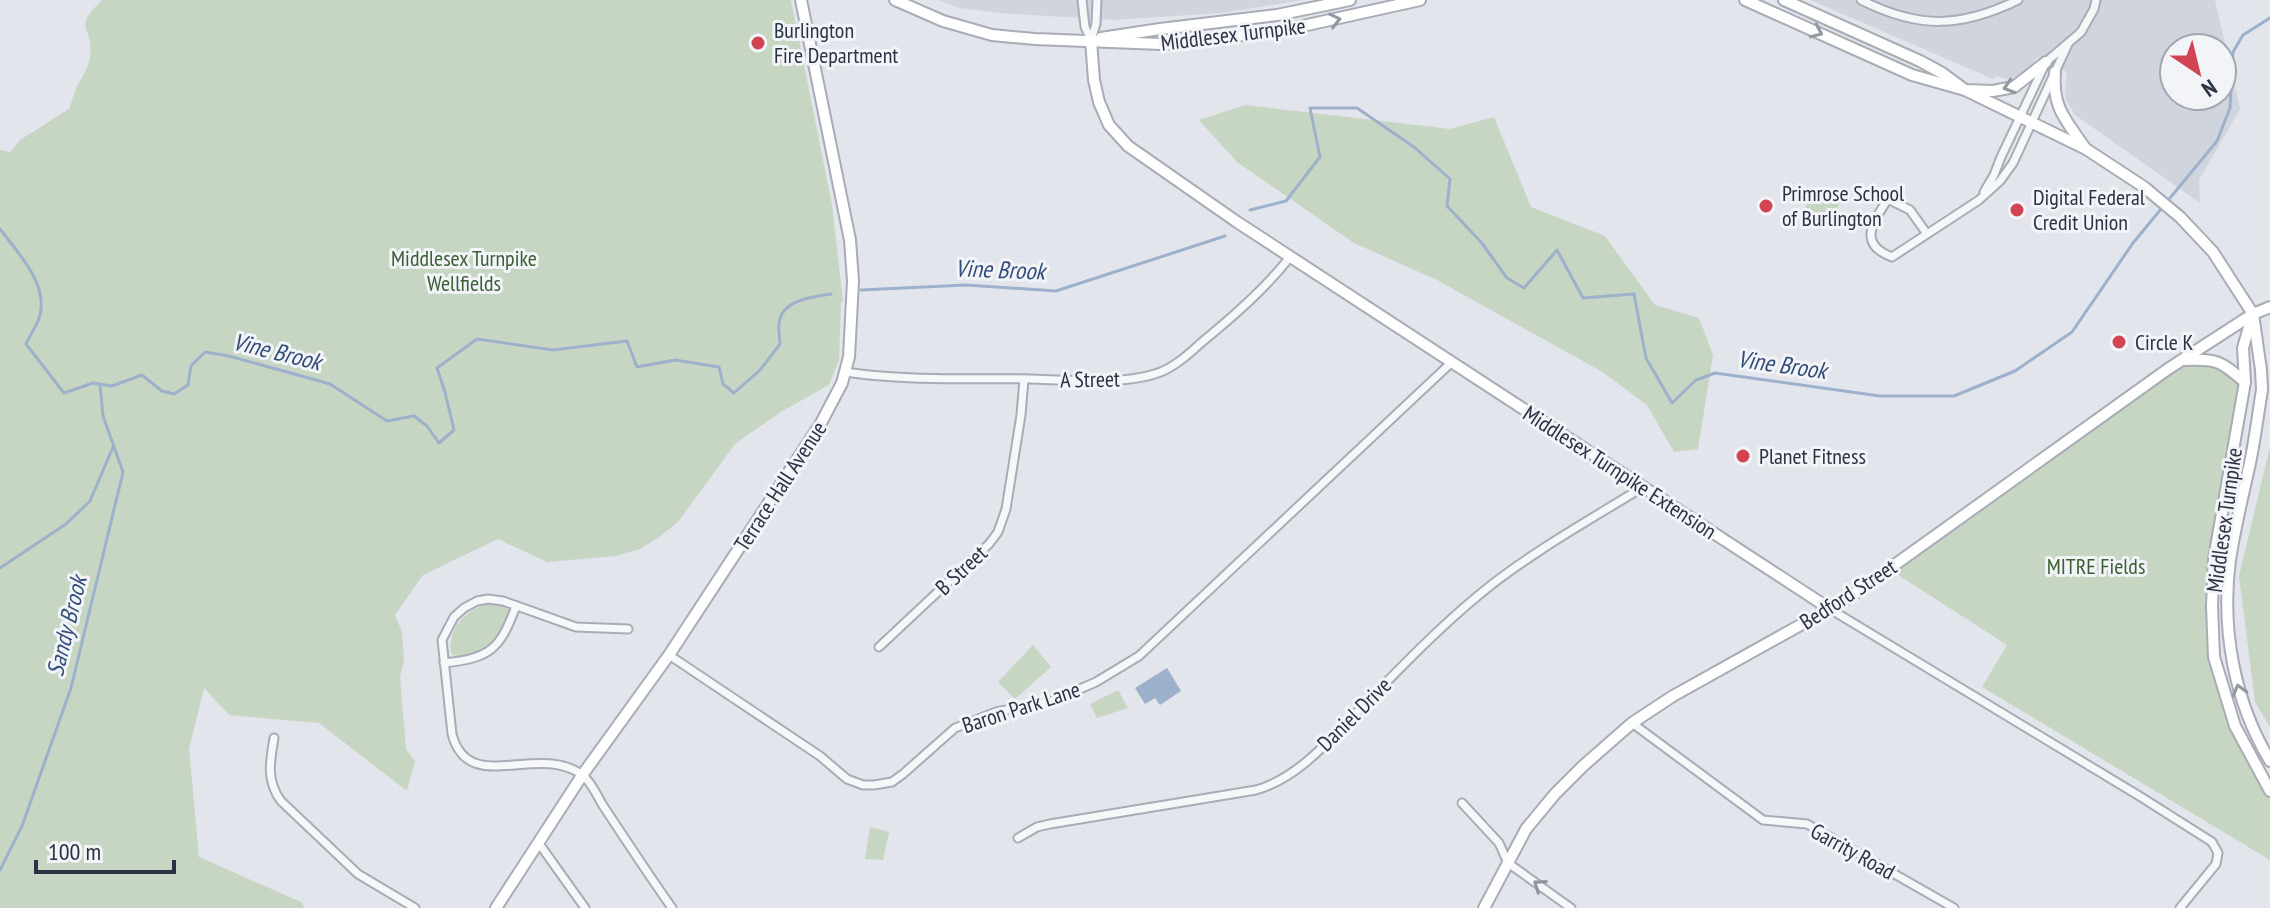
<svg xmlns="http://www.w3.org/2000/svg" width="2270" height="908" viewBox="0 0 2270 908" font-family="'PT Sans Narrow',sans-serif">
<rect width="100%" height="100%" fill="#e2e5eb"/>
<g fill="#d0d4dd" fill-rule="evenodd">
<polygon points="938,0 1303,0 1221,13 1114,20 999,13 960,8"/>
<path d="M1810 0H2215L2240 109 2199 180 2200 203 2075 115 2066 100 2065 87 2067 72 2037 58 2028 69 2020 75 2008 79 1996 76 1993 79ZM2174 48H2222V96H2174Z"/>
</g>
<g fill="#c7d5c3">
<path d="M102 0H791L832 205 843 301 841 302 839 360 829 385 779 413 735 444 678 522 659 537 640 549 616 556 547 562 498 539 423 575 395 615 402 632 404 660 400 677 406 749 415 761 407 791 319 723 229 715 204 688 189 749 199 857 301 902 305 908H0V150L10 152 20 140 69 109C71 104 73 97 75 91 80 79 87 72 90 57 95 26 70 31 102 0Z"/>
<polygon points="1245,105 1450,129 1494,117 1531,207 1605,236 1655,305 1699,318 1713,355 1698,449 1674,452 1647,405 1601,371 1437,280 1354,243 1237,162 1199,120"/>
<polygon points="1815,187 1823,191 1822,195 1830,198 1832,195 1841,199 1831,223 1804,211"/>
<polygon points="2212,359 2245,382 2214,559 2214,657 2235,726 2270,791 2270,860 1982,687 2007,645 1889,569 2182,360"/>
<polygon points="2270,447 2270,727 2255,702 2239,576"/>
<path d="M491 603 502 605 510 611C504 640 483 662 452 655 445 629 467 608 491 603Z"/>
<polygon points="1033,645 1051,667 1015,699 998,682"/>
<polygon points="1118,690 1128,708 1097,718 1090,704"/>
<polygon points="870,827 889,832 883,860 865,859"/>
</g>
<polygon fill="#9db1cc" points="1167,668 1181,691 1160,705 1155,698 1145,704 1135,688"/>
<g fill="none" stroke-linecap="round" stroke-linejoin="round">
<g stroke="#9db1cc" stroke-width="3">
<polyline points="1250,210 1286,201 1320,157 1310,108 1357,108 1414,147 1450,179 1447,206 1481,242 1507,278 1524,288 1557,250 1583,298 1634,294 1646,358 1672,403 1696,380 1715,373 1880,396 1954,396 2015,371 2072,332 2133,243 2217,141 2230,108 2233,52 2243,35 2270,18"/>
<path d="M0 229C17 252 48 283 40 315 38 324 30 335 26 344L64 393 93 383 112 386 142 375 162 391 174 394 188 385 191 366 205 352 229 356 330 384 387 421 414 416 427 426 439 443 454 430 445 392 437 368 477 339 553 350 627 341 637 367 675 360 719 367 723 384 734 393 760 370 780 344C780 338 778 330 779 324 781 300 812 297 831 294"/>
<polyline points="861,290 966,285 1056,291 1225,236"/>
<polyline points="0,568 66,524 90,501 113,447"/>
<polyline points="0,870 22,826 71,688 123,472 103,416 100,385"/>
</g>
<g stroke="#a7acb6" stroke-width="11">
<g id="street">
<polyline points="1082,0 1085,27 1091,40"/>
<path d="M1861 0C1919 29 1960 28 2018 0"/>
<polyline points="1091,40 1096,24 1097,0"/>
<polyline points="1984,192 1994,175 2001,157 2046,62 2081,32 2094,9 2096,0"/>
<path d="M1927 234 1910 210 1888 199C1873 222 1857 244 1892 257L1979 200 2000 181 2013 163 2068 44"/>
<path d="M845 372C906 381 968 378 1029 379 1067 380 1128 386 1163 371 1178 364 1190 353 1202 342 1234 316 1265 289 1290 257"/>
<polyline points="1830,609 2141,797 2212,842 2218,853 2216,864 2180,908"/>
<path d="M628 629 576 627 503 601 488 599 477 601 464 608 454 617 442 640 452 734C468 796 536 743 581 774 590 780 597 795 602 804 625 839 648 874 672 908"/>
<polyline points="879,647 989,544 998,532 1006,509 1021,415 1024,379"/>
<polyline points="669,655 820,756 847,779 863,785 874,785 892,782 903,774 955,728 996,712 1052,701 1096,682 1139,656 1452,362"/>
<path d="M444 663C491 658 500 649 516 606"/>
<polyline points="1632,723 1763,820 1807,824 1954,908"/>
<path d="M274 738C270 761 266 781 281 801L358 874 415 908"/>
<polyline points="1462,803 1499,843 1508,863 1571,908"/>
<path d="M1018 838 1037 827 1050 824 1256 790C1302 777 1336 732 1369 700 1405 663 1440 627 1480 594 1530 553 1588 521 1643 487"/>
<polyline points="538,842 585,908"/>
</g>
</g>
<g stroke="#a7acb6" stroke-width="14">
<g id="secondary">
<polyline points="895,0 943,21 992,35 1035,39 1161,44 1280,31 1420,0"/>
<polyline points="1745,0 1912,75 1965,90 1993,91 2014,87 2046,62"/>
<path d="M1784 0 1920 61 1942 73 1965 90 2086 149 2144 187 2180 217 2213 252 2253 314 2261 370 2262 390C2258 414 2255 439 2250 463 2243 495 2235 527 2230 560 2221 629 2234 701 2270 761"/>
<polyline points="1101,38 1160,29 1277,15 1350,0"/>
<polyline points="1091,40 1094,80 1099,102 1109,125 1128,146 1237,222 1830,609"/>
<path d="M2055 72C2052 108 2066 120 2085 148"/>
<polyline points="2251,320 2243,348 2245,382 2214,559 2212,606 2214,657 2235,726 2270,791"/>
<path d="M2184 360C2218 359 2219 360 2245 382"/>
<polyline points="496,908 583,774 669,655 821,423 842,383 849,357 853,281 850,240 801,0"/>
<polyline points="1484,908 1526,829 1555,794 1583,766 1632,723 1673,696 1847,599 2168,369 2253,314 2270,307"/>
</g>
</g>
<use href="#street" stroke="#f5f7f9" stroke-width="7"/>
<use href="#secondary" stroke="#fff" stroke-width="10"/>
</g>
<defs><path id="oneway-chevron" d="M-2-3.5L2.5 0L-2 3.5" fill="none" stroke-width="1.6" stroke-linecap="round" stroke-linejoin="round" transform="scale(2)"/></defs>
<g stroke="#9498a2">
<use href="#oneway-chevron" transform="translate(1335 20) rotate(-13)"/>
<use href="#oneway-chevron" transform="translate(1817 32) rotate(24)"/>
<use href="#oneway-chevron" transform="translate(2009 87) rotate(163)"/>
<use href="#oneway-chevron" transform="translate(2239 690) rotate(-105)"/>
</g>
<use stroke="#90949e" href="#oneway-chevron" transform="translate(1539 885) rotate(-145)"/>
<g fill="#d34452" stroke="#f2f4f8" stroke-width="3">
<circle cx="758" cy="43" r="8"/>
<circle cx="1766" cy="206" r="8"/>
<circle cx="2017" cy="210" r="8"/>
<circle cx="2119" cy="342" r="8"/>
<circle cx="1743" cy="456" r="8"/>
</g>
<g text-anchor="middle" stroke-width="6" stroke-linejoin="round" paint-order="stroke">
<g font-size="22" fill="#2a3244" stroke="#f2f4f8" text-anchor="start">
<text x="774" y="38">Burlington<tspan x="774" dy="25">Fire Department</tspan></text>
<text x="1782" y="201">Primrose School<tspan x="1782" dy="25">of Burlington</tspan></text>
<text x="2033" y="205">Digital Federal<tspan x="2033" dy="25">Credit Union</tspan></text>
<text x="2135" y="350">Circle K</text>
<text x="1759" y="464">Planet Fitness</text>
</g>
<g font-size="22" fill="#2a3244" stroke="#f2f4f8">
<text transform="translate(1233 34) rotate(-7)" y="8">Middlesex Turnpike</text>
<text transform="translate(1090 379) rotate(-1)" y="8">A Street</text>
<text transform="translate(1620 472) rotate(33)" y="8">Middlesex Turnpike Extension</text>
<text transform="translate(780 486) rotate(-57)" y="8">Terrace Hall Avenue</text>
<text transform="translate(2224 520) rotate(-82)" y="8">Middlesex Turnpike</text>
<text transform="translate(961 570) rotate(-43)" y="8">B Street</text>
<text transform="translate(1848 594) rotate(-33)" y="8">Bedford Street</text>
<text transform="translate(1021 707) rotate(-18)" y="8">Baron Park Lane</text>
<text transform="translate(1354 714) rotate(-45)" y="8">Daniel Drive</text>
<text transform="translate(1853 851) rotate(29)" y="8">Garrity Road</text>
</g>
<g font-size="22" fill="#3c6036" stroke="#f2f4f8">
<text x="464" y="266">Middlesex Turnpike<tspan x="464" dy="25">Wellfields</tspan></text>
<text x="2096" y="574">MITRE Fields</text>
</g>
<g font-size="24" font-style="italic" fill="#324e7a" stroke="#f2f4f8">
<text transform="translate(1000 270) rotate(2)" y="8">Vine Brook</text>
<text transform="translate(277 352) rotate(14)" y="8">Vine Brook</text>
<text transform="translate(1782 365) rotate(8)" y="8">Vine Brook</text>
<text transform="translate(67 626) rotate(-76)" y="8">Sandy Brook</text>
</g>
</g>
<g transform="translate(2198 72) rotate(145)"><circle r="38" fill="#f2f4f8" stroke="#a2a6b0" stroke-width="2"/>
<path d="M0-6L14 30L0 20L-14 30Z" fill="#d34452"/>
<text y="-12" font-size="22" font-weight="bold" text-anchor="middle" fill="#2a3244">N</text>
</g>
<path d="M36 860v12h138v-12" fill="none" stroke="#2a3244" stroke-width="4"/>
<text x="48" y="860" font-size="24" fill="#2a3244" stroke="#f2f4f8" stroke-width="6" paint-order="stroke">100 m</text>
</svg>
